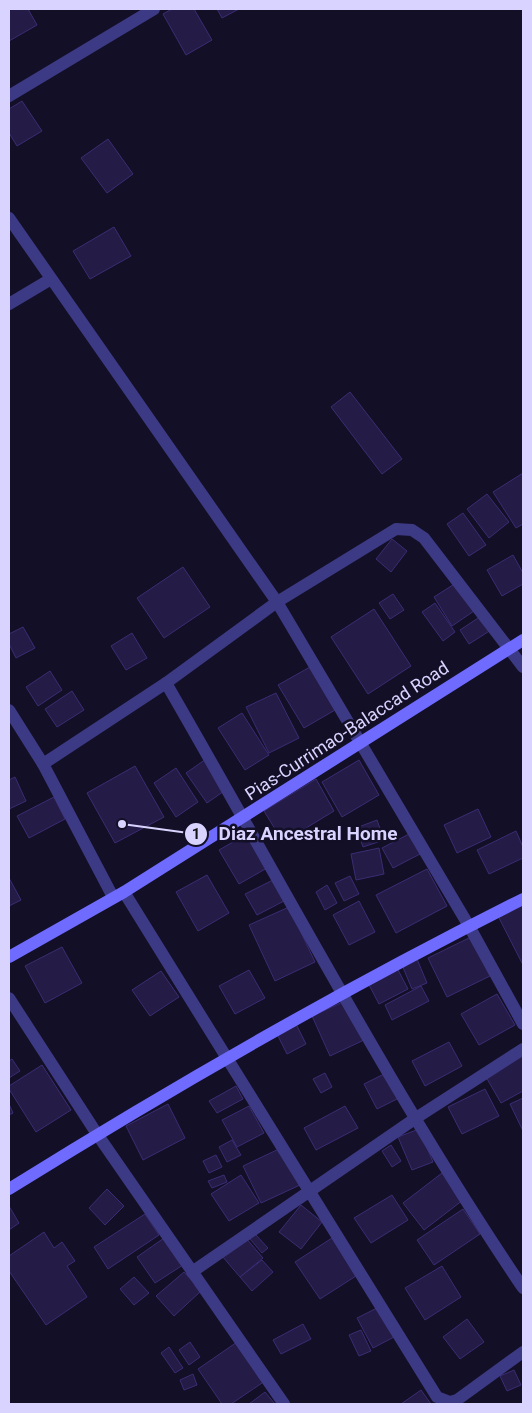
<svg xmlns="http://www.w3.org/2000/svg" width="532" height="1413" viewBox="0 0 532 1413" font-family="Roboto,sans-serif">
<rect width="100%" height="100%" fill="#130f26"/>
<g fill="#241b47" stroke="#3b2d73">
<polygon points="9,9 28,9 37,25 9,41"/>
<polygon points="172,9 194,9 212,40 186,55 163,14"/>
<polygon points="217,9 239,9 222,18"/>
<polygon points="22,101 42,131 17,146 9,133 9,109"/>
<polygon points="108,139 133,174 107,193 81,158"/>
<polygon points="114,227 131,256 90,279 73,251"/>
<polygon points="350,392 402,459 382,474 331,407"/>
<polygon points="523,473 523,524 516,528 493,492"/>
<polygon points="487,494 509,522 489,538 467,509"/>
<polygon points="463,513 486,545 469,556 447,524"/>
<polygon points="392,539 407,551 391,572 376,559"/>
<polygon points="513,555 523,573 523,584 502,596 487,570"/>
<polygon points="183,567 210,607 164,638 137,598"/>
<polygon points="456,583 474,611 452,626 434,597"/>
<polygon points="393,594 404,610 390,619 379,603"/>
<polygon points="435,603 455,632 443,641 422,612"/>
<polygon points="374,609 411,666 368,694 331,637"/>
<polygon points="481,616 491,630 469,644 460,630"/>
<polygon points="23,627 35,648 16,658 9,644 9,634"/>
<polygon points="132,633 147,658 126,670 111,646"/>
<polygon points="310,667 335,710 304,728 278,685"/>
<polygon points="50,671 62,690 38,706 26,687"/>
<polygon points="72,691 84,710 57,727 45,709"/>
<polygon points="276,693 299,738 269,753 246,707"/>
<polygon points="242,713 269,755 245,770 218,728"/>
<polygon points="206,759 227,789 207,803 186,773"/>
<polygon points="359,760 379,795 342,817 322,782"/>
<polygon points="135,766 164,817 115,843 87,793"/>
<polygon points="176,768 198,802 176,817 154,783"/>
<polygon points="15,777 26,801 9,809 9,780"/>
<polygon points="316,779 334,811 283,842 264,811"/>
<polygon points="54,797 65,819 29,838 17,816"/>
<polygon points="478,809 491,837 457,853 444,825"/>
<polygon points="377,820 384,840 363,847 356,828"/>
<polygon points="516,831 523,847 523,858 489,874 477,850"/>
<polygon points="411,833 422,853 393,868 382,848"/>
<polygon points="247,834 267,868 239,884 219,850"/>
<polygon points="379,848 384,874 356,880 351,854"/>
<polygon points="427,869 447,906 396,933 376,895"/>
<polygon points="207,875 229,913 198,931 176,892"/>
<polygon points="350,876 359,894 344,901 335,883"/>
<polygon points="9,878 21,900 9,906"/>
<polygon points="273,880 284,901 257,915 245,894"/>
<polygon points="327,885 337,903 325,910 316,892"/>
<polygon points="359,901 375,932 349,945 333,915"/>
<polygon points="523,904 523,965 498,916"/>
<polygon points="289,907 315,962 275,981 249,925"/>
<polygon points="471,937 490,976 447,997 428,958"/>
<polygon points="62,947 82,983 45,1003 25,966"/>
<polygon points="417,959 427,983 412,989 402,965"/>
<polygon points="396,966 408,989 379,1004 367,981"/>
<polygon points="249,970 265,998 235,1014 219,986"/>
<polygon points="161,971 179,997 150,1016 132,990"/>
<polygon points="421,986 429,1001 392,1020 385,1005"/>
<polygon points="497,994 515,1025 479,1045 461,1014"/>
<polygon points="345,1001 364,1040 330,1056 312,1016"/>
<polygon points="296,1024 306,1044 287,1054 277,1034"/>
<polygon points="449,1042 462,1066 425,1086 412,1061"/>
<polygon points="523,1056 523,1091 501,1103 486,1077"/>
<polygon points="12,1059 20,1071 9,1078 9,1061"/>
<polygon points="42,1065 71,1110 36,1132 9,1089 9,1086"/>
<polygon points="325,1073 332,1087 321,1093 313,1079"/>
<polygon points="386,1073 399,1098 377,1109 364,1084"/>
<polygon points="236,1086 243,1099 217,1113 209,1101"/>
<polygon points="485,1089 499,1116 462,1134 448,1107"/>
<polygon points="523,1098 523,1131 510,1104"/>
<polygon points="9,1104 13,1113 9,1115"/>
<polygon points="168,1104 185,1138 143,1160 126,1126"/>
<polygon points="249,1106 264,1133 237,1147 222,1120"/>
<polygon points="345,1106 358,1128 316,1150 304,1128"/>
<polygon points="419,1129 433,1162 412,1170 398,1137"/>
<polygon points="232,1140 241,1155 227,1162 219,1147"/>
<polygon points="391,1145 401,1161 392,1167 382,1151"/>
<polygon points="281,1148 300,1185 261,1203 243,1166"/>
<polygon points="216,1155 222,1167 209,1173 203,1161"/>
<polygon points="442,1173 463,1200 424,1230 403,1203"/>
<polygon points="224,1175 227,1182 212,1188 208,1181"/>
<polygon points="241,1175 259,1203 229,1221 211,1194"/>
<polygon points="107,1189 124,1206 105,1225 89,1208"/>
<polygon points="392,1195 408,1220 371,1243 354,1218"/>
<polygon points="301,1205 322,1222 301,1249 279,1232"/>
<polygon points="9,1206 19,1223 9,1230"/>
<polygon points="463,1209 480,1234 434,1265 417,1240"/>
<polygon points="145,1214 159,1235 108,1269 94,1247"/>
<polygon points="44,1232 54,1248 62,1242 75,1261 67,1266 87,1297 46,1325 9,1271 9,1256"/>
<polygon points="255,1234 268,1248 262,1253 250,1239"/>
<polygon points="245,1237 263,1258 240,1277 222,1256"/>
<polygon points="164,1238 183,1265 155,1283 137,1257"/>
<polygon points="332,1238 356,1276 320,1299 295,1262"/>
<polygon points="262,1260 273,1272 252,1291 240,1277"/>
<polygon points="442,1266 461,1297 425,1320 405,1288"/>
<polygon points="184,1272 201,1291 174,1316 156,1296"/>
<polygon points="134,1277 149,1293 134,1305 120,1289"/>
<polygon points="379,1307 394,1337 373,1348 357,1318"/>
<polygon points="467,1319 484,1342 460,1359 443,1337"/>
<polygon points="303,1324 311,1339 281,1354 273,1340"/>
<polygon points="361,1330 371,1351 359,1356 349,1335"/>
<polygon points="190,1342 200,1357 189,1365 179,1350"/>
<polygon points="237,1342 265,1381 231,1404 222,1404 198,1369"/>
<polygon points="169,1347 183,1368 175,1373 161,1353"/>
<polygon points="514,1370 521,1385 507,1391 500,1376"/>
<polygon points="193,1374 197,1385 184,1390 180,1380"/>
<polygon points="421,1390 431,1404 401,1404"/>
<polygon points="265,1392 275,1404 249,1404"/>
</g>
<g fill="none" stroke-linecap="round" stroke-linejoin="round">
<g stroke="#3d3a85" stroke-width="12">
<polyline points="9,96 154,9"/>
<polyline points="9,218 277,602 469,926 523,1024"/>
<polyline points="9,304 51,279"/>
<path d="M166 683C283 885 392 1094 523 1288"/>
<polyline points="9,710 43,764"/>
<polyline points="124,892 437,1397 450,1402 457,1400 523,1352"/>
<polyline points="113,897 43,764 166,683 277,602 396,529 412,530 424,538 523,667"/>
<polyline points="9,998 97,1134 284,1404"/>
<polyline points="192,1272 416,1118 523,1049"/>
</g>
<g stroke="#6f6bff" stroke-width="12">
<polyline points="9,957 124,892 523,640"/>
<path d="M9 1189C176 1085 347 987 523 899"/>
</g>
</g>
<g text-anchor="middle" stroke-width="5" stroke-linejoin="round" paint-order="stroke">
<g font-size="18" fill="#d9d4ff" stroke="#130f26">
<text transform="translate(347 731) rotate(-33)" y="6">Pias-Currimao-Balaccad Road</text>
</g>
</g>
<path fill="none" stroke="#d9d4ff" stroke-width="2" d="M122 824L196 834"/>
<g fill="#d9d4ff" stroke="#130f26" stroke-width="2">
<circle cx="122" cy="824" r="5"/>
<circle cx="196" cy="834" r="12"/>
</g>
<g font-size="15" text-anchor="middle" font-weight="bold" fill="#111">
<text x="196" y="839">1</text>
</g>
<g font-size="19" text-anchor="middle" font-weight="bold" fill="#d9d4ff" stroke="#130f26" stroke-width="5" stroke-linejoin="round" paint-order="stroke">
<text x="308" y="840">Diaz Ancestral Home</text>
</g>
<rect width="532" height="1413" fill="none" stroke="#d9d4ff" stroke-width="20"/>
</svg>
